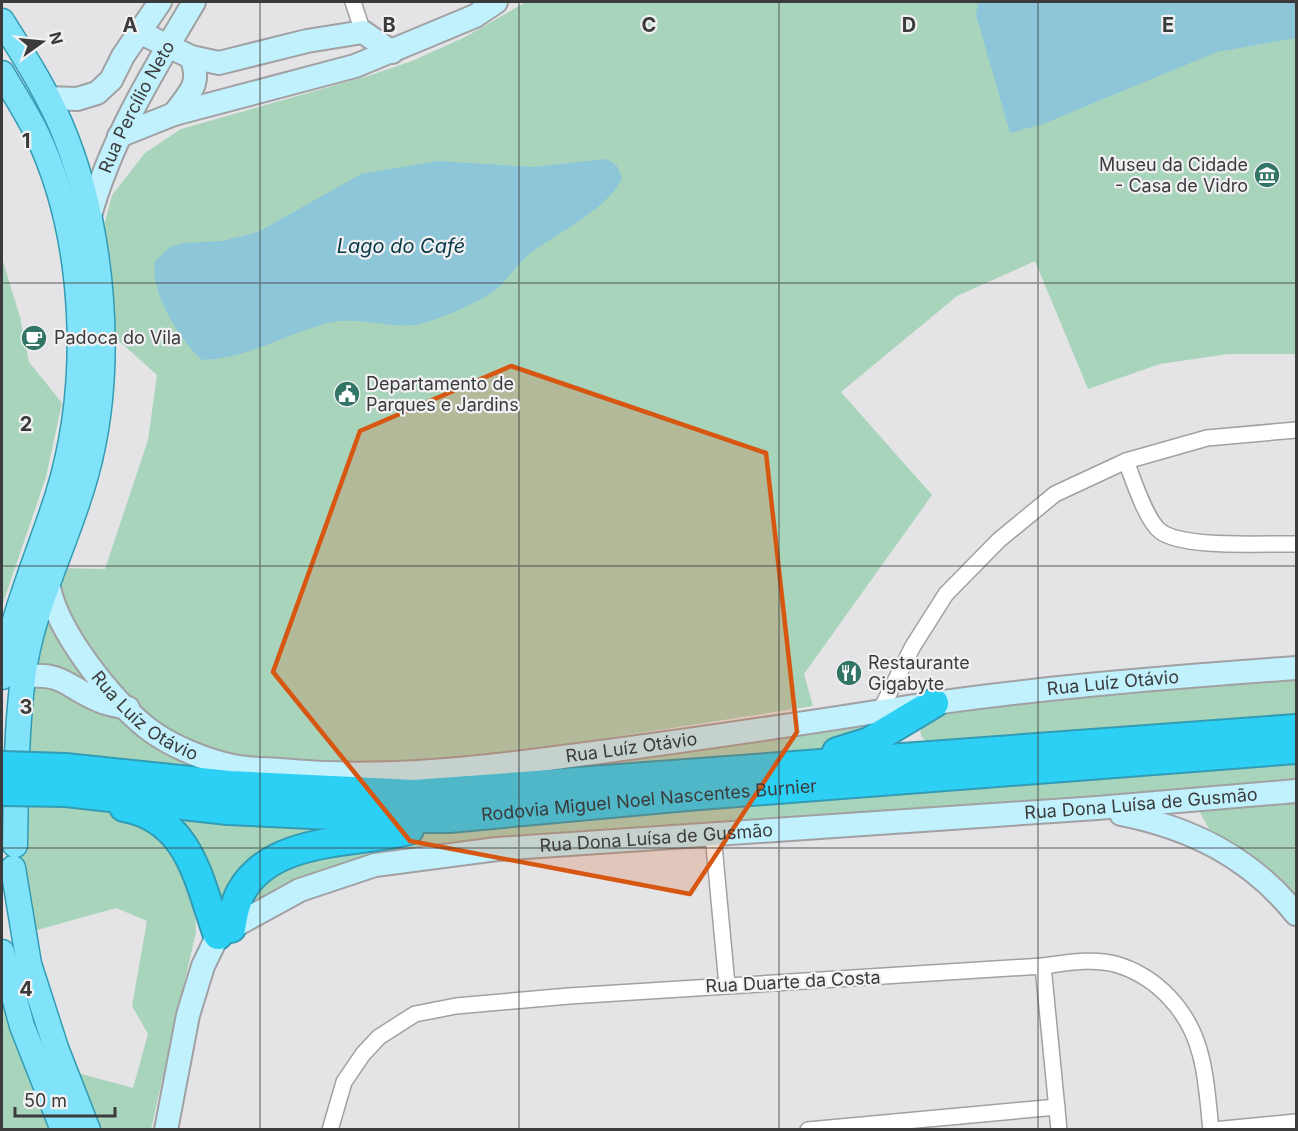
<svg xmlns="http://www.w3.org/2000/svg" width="1298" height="1131" viewBox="0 0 1298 1131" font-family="Inter,sans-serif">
<rect width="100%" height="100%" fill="#e4e3e6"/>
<g fill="#a9d4bc">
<polygon points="526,2 1296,2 1296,354 1228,354 1160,364 1088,389 1035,261 957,296 841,392 932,495 804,674 813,706 511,753 412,762 302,764 241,760 169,734 132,703 91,658 55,589 62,568 105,569 148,440 157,375 110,333 102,233 112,195 145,153 181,129 371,75 412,61 465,37"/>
<polygon points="2,258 20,317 29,362 62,403 46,477 2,606"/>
<polygon points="49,612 97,689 32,666"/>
<polygon points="1296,676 1296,721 928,744 921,736 920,723 938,709"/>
<polygon points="43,684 100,707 207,773 25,753 32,688"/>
<polygon points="865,725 871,739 832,748 779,754 464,777"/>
<polygon points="1296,765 1296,785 456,846 253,913 249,895 264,872 450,824 1153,770"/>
<polygon points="25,800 100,809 136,818 171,845 194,899 196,932 151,1129 98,1129 74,1072 133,1088 148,1034 132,1006 147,921 116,908 30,932 21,879 19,853"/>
<polygon points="1296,801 1296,900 1255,859 1209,829 1198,809"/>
<polygon points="177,814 325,827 325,834 229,897 220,899 172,823"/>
<polygon points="2,986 54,1129 2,1129"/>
</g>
<g fill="#8ec6d9">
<polygon points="987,2 1296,2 1296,38 1217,52 1043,124 1010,133 976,15 978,3"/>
<path d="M607 159 617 166 622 178C610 207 558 233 532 252 517 263 508 280 494 291 480 302 432 323 414 325 386 328 357 316 328 323 286 334 246 359 202 360 180 341 149 291 155 261L170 247 182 243 222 241 258 232 361 174 438 161 532 167Z"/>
</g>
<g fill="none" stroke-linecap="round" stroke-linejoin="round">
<g stroke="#a1a0a3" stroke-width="18">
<g id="street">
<polyline points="353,2 363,32"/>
<path d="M1126 461C1133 479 1146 520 1160 531 1183 549 1266 543 1296 544"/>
<polyline points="880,711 913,646 946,594 999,540 1055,494 1126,461 1207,438 1296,430"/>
<polyline points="713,835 727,985"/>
<polyline points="1043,966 1059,1130"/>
<path d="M330 1130 344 1082 363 1054 379 1037 415 1014 456 1006 569 996 1043 966C1066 963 1092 958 1115 964 1157 976 1189 1011 1200 1053 1207 1077 1208 1104 1211 1130"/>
<polyline points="808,1130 1057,1107"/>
<polyline points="1213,1130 1296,1122"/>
</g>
</g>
<g stroke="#a1a0a3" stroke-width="26">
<g id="secondary">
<polyline points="141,33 191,57 219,63 307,41 363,32 392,52"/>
<polyline points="47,98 77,99 97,93 111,80 123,56 160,2"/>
<path d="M174 114C190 92 202 84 191 57"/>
<polyline points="119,136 174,114 355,66 475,16 496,2"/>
<path id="s1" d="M89 219C110 141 153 71 194 2"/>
<path id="s2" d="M49 587C58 633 111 699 147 728 170 746 205 760 233 766 248 769 265 769 280 770 372 779 464 770 555 758 664 744 773 728 882 711 1019 689 1158 678 1296 668"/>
<path d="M23 677C64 671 67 688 100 701 109 705 119 706 128 708"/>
<path d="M1121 814C1192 828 1251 858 1296 914"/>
<path id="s3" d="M166 1130 188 1015 203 966 218 935 300 890 375 865 497 849 1097 808 1296 791"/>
</g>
</g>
<g stroke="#329cb4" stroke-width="27">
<g id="primary">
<path d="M2 21C23 54 44 87 60 123 104 225 116 367 86 475 68 542 31 608 23 678 16 732 16 790 15 845"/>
<path d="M2 73C13 92 26 112 36 132 87 238 92 383 58 494 39 554 12 613 2 677"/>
<polyline points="13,868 29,964 56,1048 88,1130"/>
<polyline points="2,952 22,1026 63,1130"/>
</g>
</g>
<g stroke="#329cb4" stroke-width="32">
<g id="highway">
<polyline points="837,752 869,742 934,703"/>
<polyline points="65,768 229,785 414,794 1296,729"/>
<path id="s4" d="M66 792 228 810 396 818H449L687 796 1296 749"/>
<path d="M124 807C191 819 199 883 218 935"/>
<path d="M231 928C233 916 235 903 241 892 272 836 355 844 409 830"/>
</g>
</g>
<use href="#street" stroke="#fff" stroke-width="15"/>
<use href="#secondary" stroke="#c0f1fc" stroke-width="22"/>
<use href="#primary" stroke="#81e3f9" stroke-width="24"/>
<use href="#highway" stroke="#2dd0f5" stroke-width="28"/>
<g stroke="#329cb4" stroke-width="32" stroke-linecap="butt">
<g id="highway-bridge">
<polyline points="2,766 65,768"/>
<polyline points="2,791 66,792"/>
</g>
</g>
<use href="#highway-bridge" stroke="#2dd0f5" stroke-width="28"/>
</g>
<path fill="#d75611" fill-opacity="0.2" stroke="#d75611" stroke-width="4.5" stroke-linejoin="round" d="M511 366 766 453 797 732 690 894 410 841 273 672 360 431Z"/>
<path fill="none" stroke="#3b3b3c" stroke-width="1.5" stroke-opacity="0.55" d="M260 2V1130M519 2V1130M779 2V1130M1038 2V1130M2 283H1296M2 566H1296M2 848H1296"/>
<defs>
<g id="museum-disc" transform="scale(1.35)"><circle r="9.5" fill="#327465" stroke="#f1f0f3"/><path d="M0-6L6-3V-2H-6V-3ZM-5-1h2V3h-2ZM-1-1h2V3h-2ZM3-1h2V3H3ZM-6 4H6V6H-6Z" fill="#fff"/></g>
<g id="cafe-disc" transform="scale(1.35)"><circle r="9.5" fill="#327465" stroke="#f1f0f3"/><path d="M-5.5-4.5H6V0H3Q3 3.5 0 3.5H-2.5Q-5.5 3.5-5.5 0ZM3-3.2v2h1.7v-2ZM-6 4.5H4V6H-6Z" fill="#fff"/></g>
<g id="civic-disc" transform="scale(1.35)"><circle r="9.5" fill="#327465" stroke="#f1f0f3"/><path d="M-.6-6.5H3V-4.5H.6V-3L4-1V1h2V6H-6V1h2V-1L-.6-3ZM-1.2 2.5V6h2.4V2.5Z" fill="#fff"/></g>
<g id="restaurant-disc" transform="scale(1.35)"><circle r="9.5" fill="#327465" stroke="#f1f0f3"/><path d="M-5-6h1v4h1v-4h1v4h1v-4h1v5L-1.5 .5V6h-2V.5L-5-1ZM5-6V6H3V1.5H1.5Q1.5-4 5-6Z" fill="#fff"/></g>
</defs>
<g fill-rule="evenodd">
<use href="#museum-disc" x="1267" y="175"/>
<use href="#cafe-disc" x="34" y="338"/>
<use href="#civic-disc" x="347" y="394"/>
<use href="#restaurant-disc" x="849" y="673"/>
</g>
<g text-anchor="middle" stroke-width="4.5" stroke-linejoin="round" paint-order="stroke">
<g font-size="18" fill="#3b3b3c" stroke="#f1f0f3">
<text dy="6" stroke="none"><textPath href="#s1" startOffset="122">Rua Percílio Neto</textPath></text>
<text dy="6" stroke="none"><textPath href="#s2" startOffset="1155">Rua Luíz Otávio</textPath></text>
<text dy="6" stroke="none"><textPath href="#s2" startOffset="165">Rua Luíz Otávio</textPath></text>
<text dy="6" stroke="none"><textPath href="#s2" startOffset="669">Rua Luíz Otávio</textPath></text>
<text dy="6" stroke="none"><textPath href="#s4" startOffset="585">Rodovia Miguel Noel Nascentes Burnier</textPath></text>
<text dy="6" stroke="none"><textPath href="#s3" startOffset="1144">Rua Dona Luísa de Gusmão</textPath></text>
<text dy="6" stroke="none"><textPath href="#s3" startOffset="658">Rua Dona Luísa de Gusmão</textPath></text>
<text transform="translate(793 982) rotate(-3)" y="6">Rua Duarte da Costa</text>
</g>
<g font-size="18" fill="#3b3b3c" stroke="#f1f0f3" text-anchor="start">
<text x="1248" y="171" text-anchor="end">Museu da Cidade<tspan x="1248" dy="21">- Casa de Vidro</tspan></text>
<text x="54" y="344">Padoca do Vila</text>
<text x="366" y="390">Departamento de<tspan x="366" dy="21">Parques e Jardins</tspan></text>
<text x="868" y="669">Restaurante<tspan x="868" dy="21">Gigabyte</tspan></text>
</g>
<g font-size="20" font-style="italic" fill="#063a48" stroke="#f1f0f3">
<text x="401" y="253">Lago do Café</text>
</g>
</g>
<g font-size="20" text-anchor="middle" font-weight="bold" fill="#3b3b3c" stroke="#f1f0f3" stroke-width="4.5" stroke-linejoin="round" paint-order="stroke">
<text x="130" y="32">A</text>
<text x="389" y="32">B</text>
<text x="649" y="32">C</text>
<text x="909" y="32">D</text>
<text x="1168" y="32">E</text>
<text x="26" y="148">1</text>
<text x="26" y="431">2</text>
<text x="26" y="714">3</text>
<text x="26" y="996">4</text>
</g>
<rect width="1298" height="1131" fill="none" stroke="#3b3b3c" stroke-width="6"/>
<g transform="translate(42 42) rotate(75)" stroke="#f1f0f3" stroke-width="4.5" paint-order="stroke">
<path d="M0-4.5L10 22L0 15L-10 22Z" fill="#3b3b3c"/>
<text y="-9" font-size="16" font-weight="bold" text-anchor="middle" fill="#3b3b3c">N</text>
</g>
<path d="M15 1107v9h100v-9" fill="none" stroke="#3b3b3c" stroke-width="3"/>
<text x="24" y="1107" font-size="18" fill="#3b3b3c" stroke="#f1f0f3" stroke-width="4.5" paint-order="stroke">50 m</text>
</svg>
